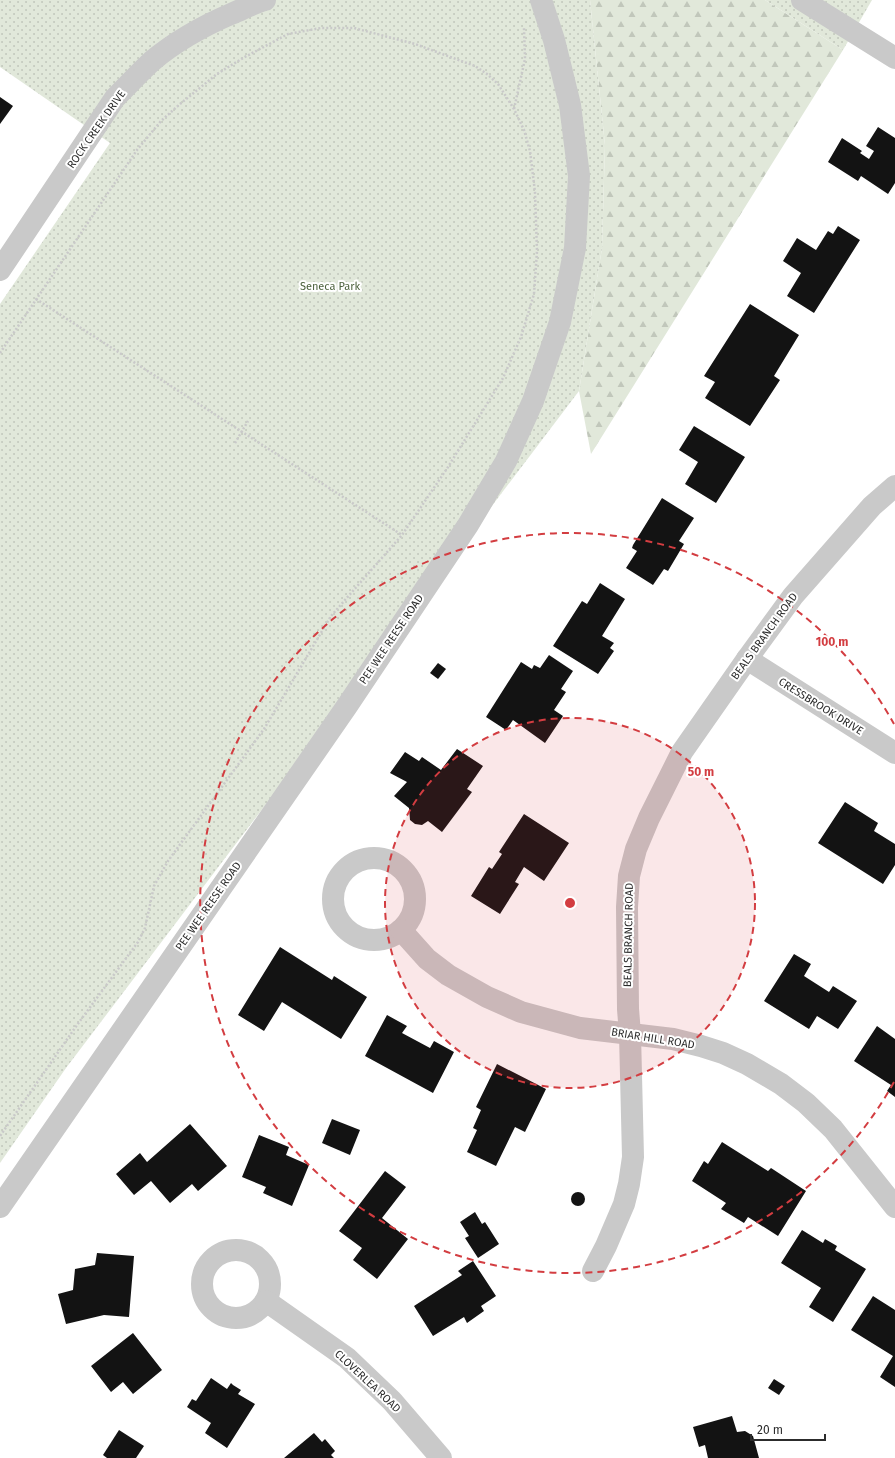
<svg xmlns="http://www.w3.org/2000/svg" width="895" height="1458" viewBox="0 0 895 1458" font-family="'Fira Sans',sans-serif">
<defs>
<pattern id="forest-firs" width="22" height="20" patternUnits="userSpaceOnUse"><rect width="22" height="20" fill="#e1e8da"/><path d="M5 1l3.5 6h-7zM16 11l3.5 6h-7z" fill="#c1c7bb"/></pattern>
<pattern id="park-dots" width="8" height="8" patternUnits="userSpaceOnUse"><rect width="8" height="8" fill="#e1e8da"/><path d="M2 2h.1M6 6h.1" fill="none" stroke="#c1c7bb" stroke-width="1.8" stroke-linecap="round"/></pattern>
</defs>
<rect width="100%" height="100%" fill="#fff"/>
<polygon fill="url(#forest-firs)" points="590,0 765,0 843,50 591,454 579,391 602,248 605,145"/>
<g fill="url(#park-dots)">
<polygon points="0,0 590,0 605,145 602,248 579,391 66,1068 0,1163 0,304 110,143 0,67"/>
<polygon points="765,0 872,0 843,50"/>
</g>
<g fill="#131313">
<polygon points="0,97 13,106 0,124"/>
<polygon points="878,127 895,138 895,183 888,194 861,176 858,181 828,162 842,138 862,151 860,153 869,159 874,151 866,146"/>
<polygon points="838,226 860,240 814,313 787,296 801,273 783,261 797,238 816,250 828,231 833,234"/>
<polygon points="750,304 799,335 774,376 780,380 750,426 705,398 715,382 704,376"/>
<polygon points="694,426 745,457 716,503 685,484 698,462 679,450"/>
<polygon points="662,498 694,518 679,541 684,544 668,571 664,569 653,585 626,568 637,551 632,548 633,545"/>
<polygon points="600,583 625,599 602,636 614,643 610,648 614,651 598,674 553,646 582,601 587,604"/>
<polygon points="549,655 573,671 561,689 566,692 554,710 563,716 545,743 513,720 506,730 486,717 521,662 532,669 534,665 540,668"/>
<polygon points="438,663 446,669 438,679 430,673"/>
<polygon points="457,749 483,766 467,789 472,792 442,832 428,821 422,825 415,824 410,820 409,808 394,796 407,782 390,773 405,752 419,761 422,757 441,770"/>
<polygon points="845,802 878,823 874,831 895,844 895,865 883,884 818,843"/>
<polygon points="524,814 569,843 544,881 524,867 515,882 519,884 500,914 471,896 489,867 492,869 502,854 499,852"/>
<polygon points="280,947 332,980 334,976 367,997 341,1039 282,1002 264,1031 238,1015"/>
<polygon points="794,954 811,964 804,976 829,992 833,986 857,1001 838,1029 817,1016 809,1029 764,1001"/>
<polygon points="387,1015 407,1026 402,1033 430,1048 434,1041 454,1052 433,1093 365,1056"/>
<polygon points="877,1026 895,1039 895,1097 887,1091 891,1085 854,1061"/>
<polygon points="497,1064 546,1089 525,1132 515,1127 496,1166 467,1152 477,1130 473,1128 481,1110 476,1107"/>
<polygon points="332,1119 360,1130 350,1155 322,1143"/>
<polygon points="190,1124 227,1166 198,1191 192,1184 170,1203 151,1181 134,1195 116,1174 140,1153 147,1162"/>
<polygon points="259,1135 289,1147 286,1155 309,1165 292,1206 263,1193 266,1187 242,1177"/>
<polygon points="722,1142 768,1171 771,1168 806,1191 778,1236 748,1217 744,1223 721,1209 726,1203 692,1181 704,1161 708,1164"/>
<polygon points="385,1171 406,1187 382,1218 408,1239 377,1279 353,1260 362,1248 339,1231"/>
<circle cx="578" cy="1199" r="7"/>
<polygon points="475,1212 482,1224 485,1222 499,1244 478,1258 465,1238 469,1236 460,1222"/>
<polygon points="802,1230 823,1243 825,1239 837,1246 835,1250 866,1269 833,1322 809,1307 821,1288 781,1263"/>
<polygon points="97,1253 134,1256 129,1317 104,1315 66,1324 58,1294 73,1290 75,1269 95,1265"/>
<polygon points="473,1261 496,1296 481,1306 484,1311 467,1323 464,1317 433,1336 414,1306 462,1275 458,1271"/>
<polygon points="873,1296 895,1310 895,1387 880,1377 893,1356 851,1330"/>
<polygon points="133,1333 162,1370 133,1394 123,1382 111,1392 91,1366"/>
<polygon points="211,1378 227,1389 231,1383 233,1385 241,1390 238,1394 255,1404 227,1448 205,1433 211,1423 187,1407 192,1399 196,1401"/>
<polygon points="774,1379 785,1386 779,1395 768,1388"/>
<polygon points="732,1416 737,1432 745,1431 753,1436 759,1458 708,1458 705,1445 699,1447 693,1427"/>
<polygon points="119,1430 144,1446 136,1458 107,1458 103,1455"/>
<polygon points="314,1433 322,1442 325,1439 335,1451 331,1455 334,1458 284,1458"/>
</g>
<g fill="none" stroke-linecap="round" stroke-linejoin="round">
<g stroke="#c9c9c9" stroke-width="2.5" stroke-dasharray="2 2" stroke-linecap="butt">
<polyline points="514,109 525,59 524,28"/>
<polyline points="36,299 402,535"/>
<polyline points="0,353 137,150 161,121 180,104 217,74 243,58 288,34 321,28 354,28 415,44 475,66 487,74 498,84 514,109 524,130 530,151 535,192 537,251 534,294 521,337 503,378 448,467 402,535 331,616 264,729 168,861 154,886 145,928 138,942 77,1025 0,1136"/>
<polyline points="235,443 248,421"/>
</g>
<g stroke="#c9c9c9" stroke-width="22">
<polyline points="802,0 895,58"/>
<path d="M0 270 115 98C127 86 139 73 152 61 176 41 203 26 231 14 243 9 254 3 265 0"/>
<polyline points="747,659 895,753"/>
<circle cx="374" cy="899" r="41"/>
<polyline points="401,930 427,959 448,975 487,997 521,1012 580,1028 673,1039 701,1046 723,1053 747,1064 781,1084 806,1103 833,1129 895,1207"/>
<polyline points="0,1207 347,706 468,525 506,461 533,401 560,322 575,248 579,176 570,105 554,40 541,0"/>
<circle cx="236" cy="1284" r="34"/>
<polyline points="593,1271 606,1246 624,1204 629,1184 633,1157 630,1034 628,1009 627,907 629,876 636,849 649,818 682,752 747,659 793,596 872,506 895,486"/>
<polyline points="266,1301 347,1358 392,1401 441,1458"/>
</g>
</g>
<circle cx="570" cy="903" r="185" fill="#d33d41" fill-opacity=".12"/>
<g fill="none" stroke="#d33d41" stroke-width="2" stroke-dasharray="7 5">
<circle cx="570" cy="903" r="185"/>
<path d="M894 1082A370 370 0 1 1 894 724"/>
</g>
<g text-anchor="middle" stroke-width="4" stroke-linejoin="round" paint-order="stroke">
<g font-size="11" fill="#2c2c2c" stroke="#fff">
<text transform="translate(96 129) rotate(-55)" y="4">ROCK CREEK DRIVE</text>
<text transform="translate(764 636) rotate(-54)" y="4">BEALS BRANCH ROAD</text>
<text transform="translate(391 639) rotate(-56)" y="4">PEE WEE REESE ROAD</text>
<text transform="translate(821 706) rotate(32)" y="4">CRESSBROOK DRIVE</text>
<text transform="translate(208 906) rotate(-55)" y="4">PEE WEE REESE ROAD</text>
<text transform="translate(628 935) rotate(-89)" y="4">BEALS BRANCH ROAD</text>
<text transform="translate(653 1038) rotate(9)" y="4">BRIAR HILL ROAD</text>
<text transform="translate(368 1381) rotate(43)" y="4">CLOVERLEA ROAD</text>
</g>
<g font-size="11" fill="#4d623e" stroke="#fff">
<text x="330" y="290">Seneca Park</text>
</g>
</g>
<circle cx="570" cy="903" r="6" fill="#d33d41" stroke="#fff" stroke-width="2"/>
<g font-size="12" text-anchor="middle" font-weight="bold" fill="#d33d41" stroke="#fff" stroke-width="4" stroke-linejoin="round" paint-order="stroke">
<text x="832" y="646">100 m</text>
<text x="701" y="776">50 m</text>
</g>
<path d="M751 1434v6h74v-6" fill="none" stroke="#2c2c2c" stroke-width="2"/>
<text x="757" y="1434" font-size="12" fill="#2c2c2c" stroke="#ffffff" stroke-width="3" paint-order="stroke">20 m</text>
</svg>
